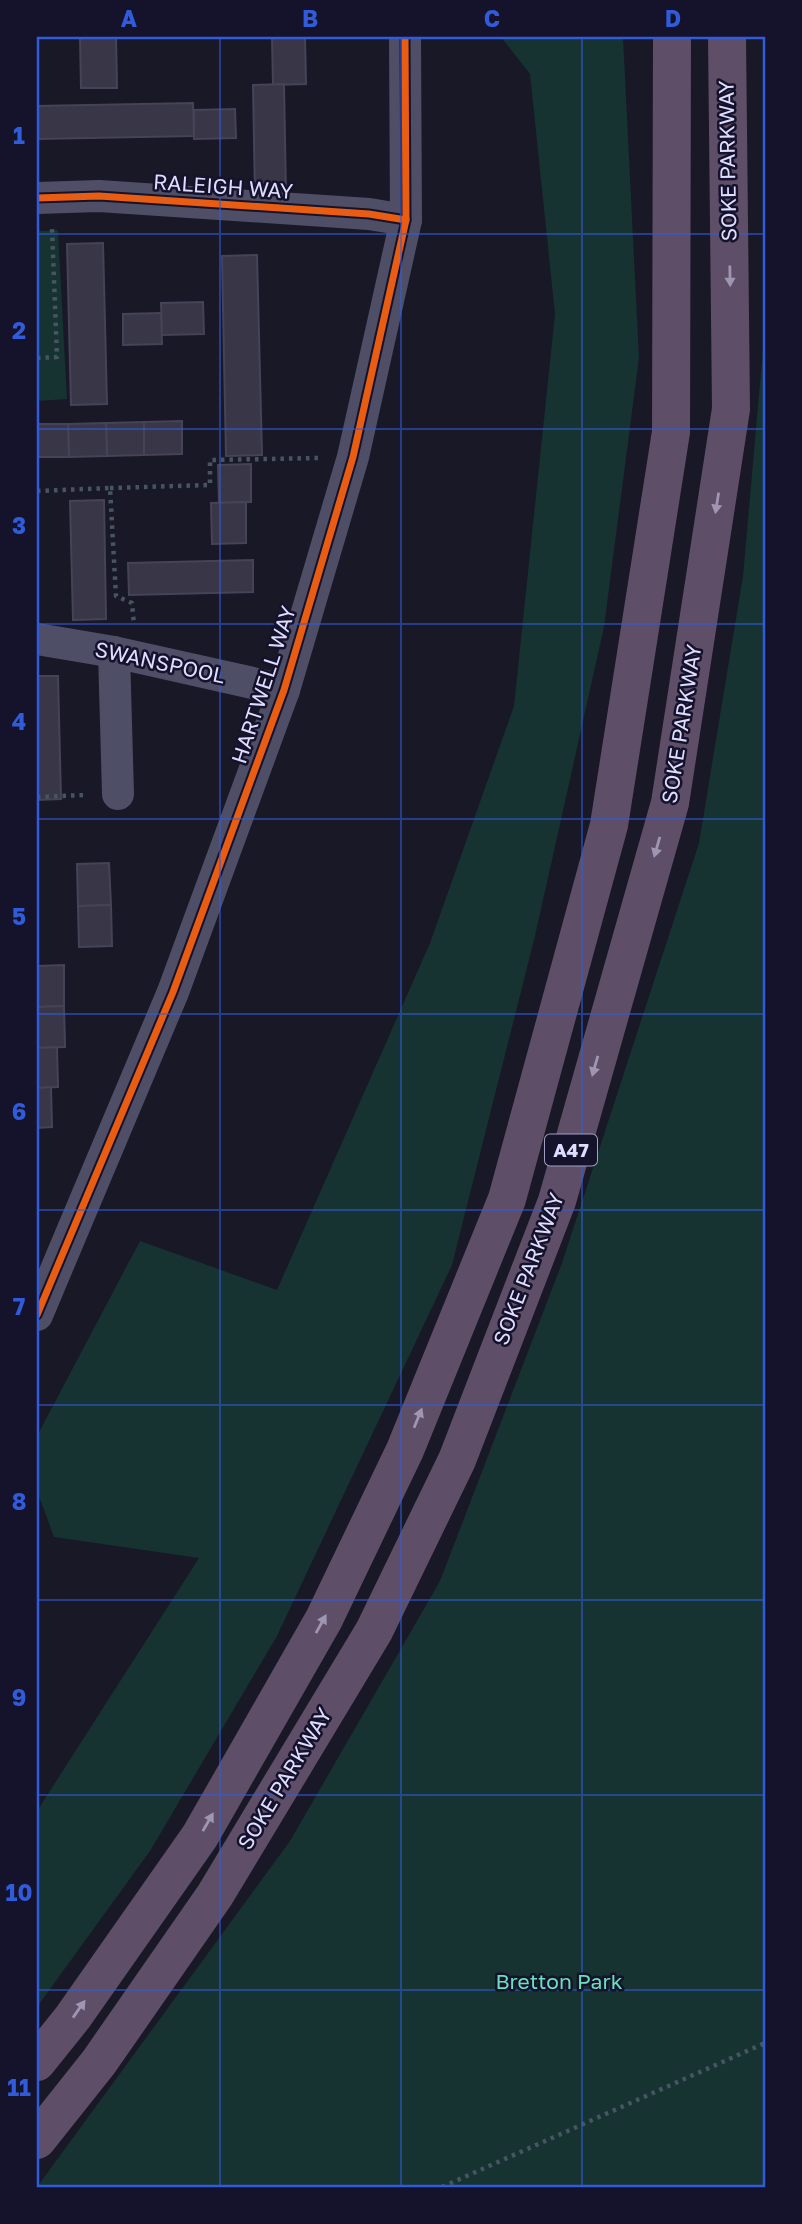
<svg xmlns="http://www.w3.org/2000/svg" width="802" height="2224" viewBox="0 0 802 2224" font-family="'Golos Text',sans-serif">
<rect width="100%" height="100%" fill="#191826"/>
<g fill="#163231">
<polygon points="501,37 623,37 639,358 604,627 535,936 452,1265 277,1636 150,1851 37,2007 37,1811 199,1558 54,1537 37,1491 37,1436 140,1241 277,1290 430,943 514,706 555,314 530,74"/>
<polygon points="58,230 67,399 37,401 37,231"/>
<polygon points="765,327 765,2187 37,2187 290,1841 440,1581 562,1263 699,843 743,576"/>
</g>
<g fill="#383647" stroke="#464358" stroke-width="2">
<polygon points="80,37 116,37 117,88 81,88"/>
<polygon points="272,37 305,37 306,84 273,85"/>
<polygon points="284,84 286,196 255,196 253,85"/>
<polygon points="193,103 194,136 37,139 37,106"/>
<polygon points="235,109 236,138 194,139 194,110"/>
<polygon points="103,243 107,404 71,405 67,244"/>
<polygon points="257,255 262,455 226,456 222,256"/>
<polygon points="203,302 204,334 162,335 161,303"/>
<polygon points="161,313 162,344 123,345 123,314"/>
<polygon points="182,421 182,454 144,455 144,422"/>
<polygon points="144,422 144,455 107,456 106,423"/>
<polygon points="106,423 107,456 69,457 68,424"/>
<polygon points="37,424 68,424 69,457 37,457"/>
<polygon points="251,464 251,502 219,503 218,465"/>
<polygon points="104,500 106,619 73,620 70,501"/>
<polygon points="246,502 246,543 212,544 211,503"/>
<polygon points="253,560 253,592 129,595 128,563"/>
<polygon points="37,676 58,676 61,799 37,800"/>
<polygon points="109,863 111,905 78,906 77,864"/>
<polygon points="111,905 112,946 79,947 78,906"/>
<polygon points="64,965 64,1006 37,1007 37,966"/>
<polygon points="64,1006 65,1047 37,1048 37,1007"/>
<polygon points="57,1047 58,1087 37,1088 37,1048"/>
<polygon points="51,1087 52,1127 37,1128 37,1088"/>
</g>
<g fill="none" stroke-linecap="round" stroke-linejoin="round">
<g stroke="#475462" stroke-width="4.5" stroke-dasharray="3.5 5" stroke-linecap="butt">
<polyline points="37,358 57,357 52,228"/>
<polyline points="110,488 210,485 210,460 321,458"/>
<polyline points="37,491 110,488 116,596 132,603 134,625"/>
<polyline points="37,797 86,795"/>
<polyline points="442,2187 765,2043"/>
</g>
<g stroke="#4e4e66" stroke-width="32">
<polyline points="37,198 99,196 369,214 406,220"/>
<polyline points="37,639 114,652 284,690"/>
<polyline points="114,652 118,794"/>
<polyline points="37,1315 173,992 284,690 353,457 406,220 405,37"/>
</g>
<g stroke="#5f4e67" stroke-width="38">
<polyline points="37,2062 73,2017 200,1836 324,1619 405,1450 507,1199 609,825 671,432 672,37"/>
<polyline points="37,2140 99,2062 215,1895 374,1631 457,1460 557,1201 670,803 731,409 727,37"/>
</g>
<g stroke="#15122c" stroke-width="11">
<g id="cycleway">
<polyline points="37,198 99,196 369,214 406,220"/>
<polyline points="37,1315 173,992 284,690 353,457 406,220 405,37"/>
</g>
</g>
<use href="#cycleway" stroke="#e95d12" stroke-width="7"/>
</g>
<defs><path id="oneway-solid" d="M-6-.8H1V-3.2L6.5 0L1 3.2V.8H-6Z" transform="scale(1.75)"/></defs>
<g fill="#9f96b3">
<use href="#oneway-solid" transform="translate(730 276) rotate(89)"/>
<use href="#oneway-solid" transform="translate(717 503) rotate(99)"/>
<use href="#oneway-solid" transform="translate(657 847) rotate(106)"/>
<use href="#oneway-solid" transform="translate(595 1066) rotate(106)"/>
<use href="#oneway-solid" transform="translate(418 1418) rotate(-68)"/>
<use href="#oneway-solid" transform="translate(321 1624) rotate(-61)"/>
<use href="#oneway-solid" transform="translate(208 1822) rotate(-60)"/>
<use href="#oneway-solid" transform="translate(79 2009) rotate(-55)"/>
</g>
<path fill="none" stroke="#305cdc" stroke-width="2" stroke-opacity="0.55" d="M220 37V2187M401 37V2187M582 37V2187M37 234H765M37 429H765M37 624H765M37 819H765M37 1014H765M37 1210H765M37 1405H765M37 1600H765M37 1795H765M37 1990H765"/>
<g text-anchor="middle" stroke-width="5" stroke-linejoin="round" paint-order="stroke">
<rect fill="#15122c" stroke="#a2a0c0" stroke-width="2" x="545" y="1134.5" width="52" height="31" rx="5"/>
<g font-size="19" font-weight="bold" fill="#dfddff">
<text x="571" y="1157">A47</text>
</g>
<g font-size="21" fill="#dfddff" stroke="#15122c">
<text transform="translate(728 161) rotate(-91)" y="7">SOKE PARKWAY</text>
<text transform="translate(223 187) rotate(4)" y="7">RALEIGH WAY</text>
<text transform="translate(160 663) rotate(12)" y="7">SWANSPOOL</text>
<text transform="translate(264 685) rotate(-72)" y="7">HARTWELL WAY</text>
<text transform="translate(682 724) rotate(-81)" y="7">SOKE PARKWAY</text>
<text transform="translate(529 1269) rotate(-69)" y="7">SOKE PARKWAY</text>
<text transform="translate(285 1779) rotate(-59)" y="7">SOKE PARKWAY</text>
</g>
<g font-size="21" fill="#68e0bc" stroke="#15122c">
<text x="559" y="1989">Bretton Park</text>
</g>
</g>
<rect width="802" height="2224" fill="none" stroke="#15122c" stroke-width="77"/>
<rect x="38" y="38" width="726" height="2148" fill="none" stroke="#305cdc" stroke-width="2.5"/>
<g font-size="23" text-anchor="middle" font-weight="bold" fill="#305cdc">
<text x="129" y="27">A</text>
<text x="310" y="27">B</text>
<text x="492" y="27">C</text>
<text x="673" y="27">D</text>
<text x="19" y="144">1</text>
<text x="19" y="339">2</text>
<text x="19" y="534">3</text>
<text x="19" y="730">4</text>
<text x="19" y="925">5</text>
<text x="19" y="1120">6</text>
<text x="19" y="1315">7</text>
<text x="19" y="1510">8</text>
<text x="19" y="1706">9</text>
<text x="19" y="1901">10</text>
<text x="19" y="2096">11</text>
</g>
</svg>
